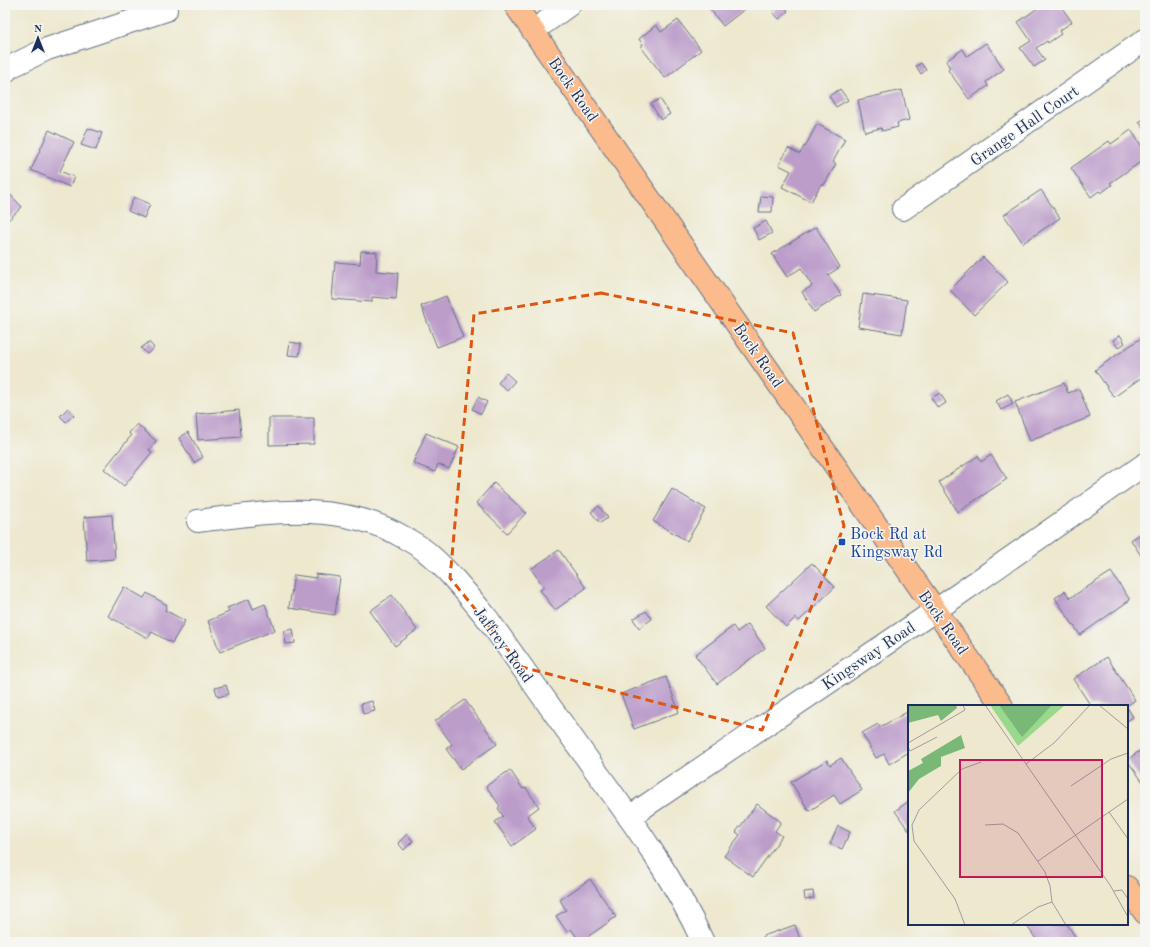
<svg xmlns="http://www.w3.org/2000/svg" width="1150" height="947" viewBox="0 0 1150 947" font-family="'Old Standard TT',serif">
<rect width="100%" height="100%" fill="#f6f6f2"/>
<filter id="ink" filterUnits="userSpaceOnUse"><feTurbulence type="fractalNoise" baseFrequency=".025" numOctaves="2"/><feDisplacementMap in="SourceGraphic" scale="8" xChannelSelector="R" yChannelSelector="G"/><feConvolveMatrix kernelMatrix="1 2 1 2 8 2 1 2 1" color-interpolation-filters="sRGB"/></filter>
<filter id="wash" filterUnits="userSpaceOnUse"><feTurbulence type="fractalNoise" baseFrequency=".012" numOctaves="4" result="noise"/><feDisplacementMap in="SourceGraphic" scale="16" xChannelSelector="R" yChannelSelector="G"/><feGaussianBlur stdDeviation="0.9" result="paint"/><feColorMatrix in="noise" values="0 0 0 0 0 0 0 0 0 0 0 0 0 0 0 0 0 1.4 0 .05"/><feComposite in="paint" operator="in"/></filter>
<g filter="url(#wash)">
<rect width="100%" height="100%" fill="#ede8ce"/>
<g id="blocks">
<g fill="#bc9dca">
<polygon points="707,5 750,5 723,26"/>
<polygon points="779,5 783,5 788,11 779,19 772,11"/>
<polygon points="1042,5 1060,5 1072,22 1059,31 1061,34 1048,43 1047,41 1036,48 1045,60 1034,67 1020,48 1031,41 1018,22"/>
<polygon points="678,20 701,50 665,78 641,47 643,45 639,39 656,25 661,32"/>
<polygon points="986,43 1004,69 986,82 988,86 969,99 948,70 950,68 946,61 963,49 967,56"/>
<polygon points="921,63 926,70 921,74 916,66"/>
<polygon points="840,89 848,100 836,107 829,96"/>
<polygon points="902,90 909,120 897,123 898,127 882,131 881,128 865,132 858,100"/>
<polygon points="660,99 670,114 661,120 651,104"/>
<polygon points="1145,118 1145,130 1139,122"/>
<polygon points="817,124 845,139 833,162 836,164 824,185 821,184 811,202 782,187 791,171 779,165 788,148 800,154 804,146 805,147"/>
<polygon points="88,128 102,133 96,150 81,145"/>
<polygon points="49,130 74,142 60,171 74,177 70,187 31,170"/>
<polygon points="1131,130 1145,151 1145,159 1110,183 1112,185 1101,193 1099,191 1091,197 1071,168 1109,141 1111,144"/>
<polygon points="5,189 22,207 5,223"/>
<polygon points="1041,190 1060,218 1023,243 1004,215"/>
<polygon points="761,196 773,197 772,212 759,212"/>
<polygon points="134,197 150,204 144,218 128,211"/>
<polygon points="766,221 772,233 759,240 753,228"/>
<polygon points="816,227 840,267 828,275 841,295 814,312 802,292 812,286 801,268 787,277 772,254"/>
<polygon points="361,251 377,252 376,271 398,273 396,299 372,297 372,302 332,299 335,262 360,264"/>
<polygon points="983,257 1008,282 974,315 950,290"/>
<polygon points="863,294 907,300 902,334 858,327"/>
<polygon points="446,296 463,337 437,347 421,306"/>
<polygon points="1120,335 1125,343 1118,348 1113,340"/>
<polygon points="1144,336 1145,375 1114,397 1095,370"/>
<polygon points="149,342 154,348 147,354 141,348"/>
<polygon points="290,342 301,344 299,356 288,355"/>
<polygon points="506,373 515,381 507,390 498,383"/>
<polygon points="1064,383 1068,393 1079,389 1090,417 1030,441 1015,402"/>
<polygon points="940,393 946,403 938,408 931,398"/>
<polygon points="1008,394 1013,404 1001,410 996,401"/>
<polygon points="478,397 487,402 481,414 472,409"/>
<polygon points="68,408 74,415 66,422 60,416"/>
<polygon points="239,410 241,437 198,440 196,414"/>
<polygon points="269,418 314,418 314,444 269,445"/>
<polygon points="137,424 156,441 149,450 152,452 124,486 104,469 131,436 129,433"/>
<polygon points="188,432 203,457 194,463 179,438"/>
<polygon points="426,433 459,447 449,469 438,464 435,472 413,463"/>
<polygon points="991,455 1007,479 958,512 939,482 978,456 981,462"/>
<polygon points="494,483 526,513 507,533 476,503"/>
<polygon points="672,489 706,509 687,541 653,521"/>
<polygon points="599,506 608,518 600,523 591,512"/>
<polygon points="112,515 115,559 87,561 84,517"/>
<polygon points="1145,531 1145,562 1131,540"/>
<polygon points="559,550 586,588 555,610 540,590 544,587 531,569"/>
<polygon points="812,563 835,587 799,621 795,618 786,627 766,606"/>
<polygon points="1111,572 1130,600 1080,635 1055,598 1065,591 1070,598"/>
<polygon points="316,574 340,577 335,615 289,608 294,575 316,578"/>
<polygon points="124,587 144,598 147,593 167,605 165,610 185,621 172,643 152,632 148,638 108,616"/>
<polygon points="392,595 417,630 395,646 370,611"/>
<polygon points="249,599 253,609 265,604 275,630 220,652 208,621 229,612 227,608"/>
<polygon points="646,611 652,619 639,628 633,619"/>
<polygon points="748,624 765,648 717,684 695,655 733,626 737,632"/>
<polygon points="293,629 295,643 286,644 284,631"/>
<polygon points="1107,657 1135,700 1127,706 1091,706 1073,679"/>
<polygon points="666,677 679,712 634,729 621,694"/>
<polygon points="226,685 229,694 218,697 215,688"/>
<polygon points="465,700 497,744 461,769 446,749 452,744 435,721"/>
<polygon points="372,701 375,711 363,714 361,704"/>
<polygon points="1127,707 1133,717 1127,721"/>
<polygon points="909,711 909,752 889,764 884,754 876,758 862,733 878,724 880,727"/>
<polygon points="1145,747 1145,785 1127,760"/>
<polygon points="841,758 862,790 840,804 834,795 809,811 791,782 827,760 830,765"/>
<polygon points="510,770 523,789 526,788 539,807 527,816 536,829 512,846 495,822 503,816 498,808 500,806 486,786"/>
<polygon points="909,801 909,831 895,811"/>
<polygon points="757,804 781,822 775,831 782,836 753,877 724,856 740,835 736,832"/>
<polygon points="838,826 850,832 842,849 830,844"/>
<polygon points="407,834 413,841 404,850 398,843"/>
<polygon points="590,879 616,917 580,942 571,929 567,932 556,916 566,910 560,900"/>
<polygon points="813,891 814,898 805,900 804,892"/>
<polygon points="1029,924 1067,924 1078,941 1076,942 1038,942 1027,926"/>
<polygon points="795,925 801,942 765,942 763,936"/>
</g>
</g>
</g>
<g filter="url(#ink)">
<use href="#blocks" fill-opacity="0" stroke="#647085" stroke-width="1"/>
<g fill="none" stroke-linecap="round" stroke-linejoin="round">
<g stroke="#647085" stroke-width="24">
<g id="minor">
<polyline points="533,31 569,5"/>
<polyline points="5,72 10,67 47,49 166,10"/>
<polyline points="903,209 1145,40"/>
<path d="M198 521C269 512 340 500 405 538 414 543 423 548 430 555 451 573 469 596 487 618 522 668 558 717 593 767 634 823 674 879 703 942"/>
<polyline points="629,817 936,610 1145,464"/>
</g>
</g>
<g stroke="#647085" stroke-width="24">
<g id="major">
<polyline points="515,5 1002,706"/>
<polyline points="1127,887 1145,913"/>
</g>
</g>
<use href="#minor" stroke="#fff" stroke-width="22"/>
<use href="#major" stroke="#fbbb8c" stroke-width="22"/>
</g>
</g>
<path fill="none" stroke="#de5710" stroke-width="3" stroke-dasharray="8 5" stroke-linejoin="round" d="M601 293 793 333 844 526 762 730 522 667 450 578 474 314Z"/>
<rect fill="#1a4fb4" stroke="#f6f6f2" stroke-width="1.5" x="838" y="538" width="8" height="8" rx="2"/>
<g text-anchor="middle" stroke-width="3" stroke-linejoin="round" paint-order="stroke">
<g font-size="16" fill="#1b2f5e" stroke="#f6f6f2">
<text transform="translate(574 89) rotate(55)" y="6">Bock Road</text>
<text transform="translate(1024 125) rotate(-35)" y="6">Grange Hall Court</text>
<text transform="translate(759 355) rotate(55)" y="6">Bock Road</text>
<text transform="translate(944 622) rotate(55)" y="6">Bock Road</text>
<text transform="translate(504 644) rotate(54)" y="6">Jaffrey Road</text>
<text transform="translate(868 655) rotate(-34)" y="6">Kingsway Road</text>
</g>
<g font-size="16" fill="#164399" stroke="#f6f6f2" text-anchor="start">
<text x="850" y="539">Bock Rd at<tspan x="850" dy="18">Kingsway Rd</tspan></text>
</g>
</g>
<g transform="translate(908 705)">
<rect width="220" height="220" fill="#ede8ce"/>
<path d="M82 0H157L110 41Z" fill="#99d88d"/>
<path d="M0 0H48L49 3 33 16 30 10 0 18ZM91 0H144L114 32ZM53 30 57 43 33 52V61L11 74 0 88V66L15 58 13 54Z" fill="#7ab878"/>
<path fill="none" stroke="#999ea1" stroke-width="1" d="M77 0 202 180 220 212M191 0 220 24M0 38 57 5 55 0M0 42 2 46 29 32M118 59 146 38 182 0M163 81 203 54 220 48M201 107 220 134M77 120 95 119 110 128 137 167 142 181 144 197 158 220M130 156 220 94M206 186 214 185 220 194M57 220 47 194 6 136 4 120 11 105 54 64 73 57M103 220 130 202 144 197"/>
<path fill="#c2185b" fill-opacity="0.15" stroke="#c2185b" stroke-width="2" d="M52 55H194V172H52Z"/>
<rect width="220" height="220" fill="none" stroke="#1b2f5e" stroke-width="2"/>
</g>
<rect width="1150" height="947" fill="none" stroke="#f6f6f2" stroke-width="20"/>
<g transform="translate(38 38)" stroke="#f6f6f2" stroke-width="3" paint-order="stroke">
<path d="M0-3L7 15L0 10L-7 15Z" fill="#1b2f5e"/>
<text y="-6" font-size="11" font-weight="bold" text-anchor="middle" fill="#1b2f5e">N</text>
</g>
</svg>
